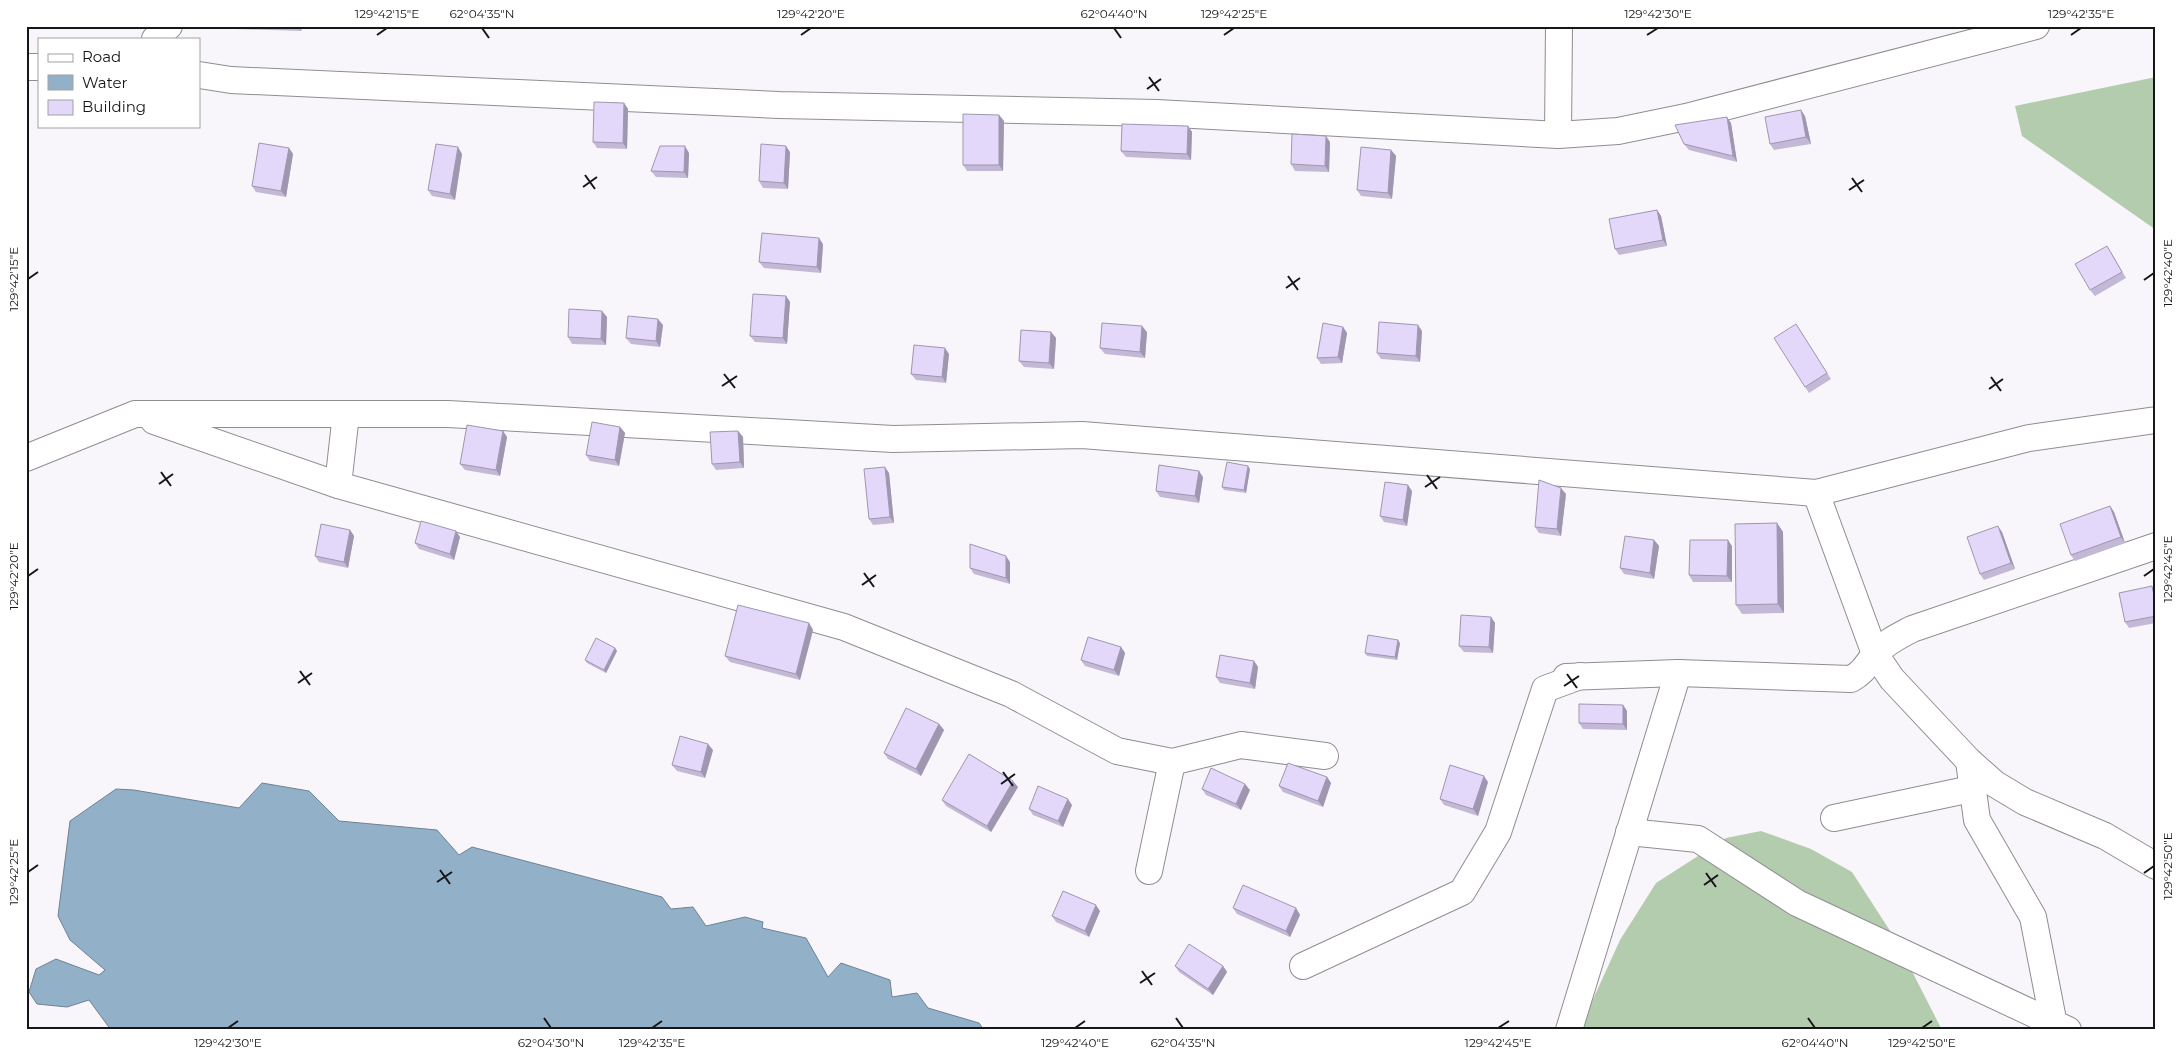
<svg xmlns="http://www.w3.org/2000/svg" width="2182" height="1056" viewBox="0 0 2182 1056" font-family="Montserrat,sans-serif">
<rect width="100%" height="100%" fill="#f9f6fb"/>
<g fill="#b4ccae">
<polygon points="2156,77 2156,230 2022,136 2015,106"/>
<polygon points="1761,831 1811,849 1852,872 1896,940 1942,1030 1579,1030 1620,940 1656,883 1726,838"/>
</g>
<polygon fill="#92b1c8" stroke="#6d8293" points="262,783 309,791 339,821 437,830 459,855 472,847 662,897 671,909 693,907 706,926 745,917 763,922 762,928 806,938 828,977 841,963 890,980 892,997 917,993 928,1008 979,1023 984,1030 111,1030 89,1000 67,1007 37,1004 29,992 36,969 56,959 99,975 105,970 70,940 58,916 70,821 116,789 134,790 239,808"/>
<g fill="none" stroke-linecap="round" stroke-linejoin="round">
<g stroke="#908d92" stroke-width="28">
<g id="minor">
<polyline points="155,39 169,26"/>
<polyline points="26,67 39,67"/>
<polyline points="199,75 231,80 779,105 1157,113 1558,135 1618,131 1686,117 2036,26"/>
<polyline points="1558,135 1559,26"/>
<polyline points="154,421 338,485 844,627 1011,694 1117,751 1172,762 1241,745 1325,756"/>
<polyline points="26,458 135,414 448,414 893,439 1082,435 1816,493 2029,438 2156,420"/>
<polyline points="338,485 346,414"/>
<polyline points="1816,493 1875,654 1892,679 1969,761 1995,784 2025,802 2105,836 2156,866"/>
<path d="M1566 677 1678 673 1851 679C1864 672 1867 664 1876 653 1886 642 1899 636 1912 629L2156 546"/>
<polyline points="1969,761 1977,820 2033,917 2055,1030"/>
<polyline points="1834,818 1971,789"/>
<polyline points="1629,832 1698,839 1797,903 2068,1030"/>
<polyline points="1149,871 1172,762"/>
<polyline points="1303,966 1462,892 1498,832 1545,689 1580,676"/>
<polyline points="1569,1030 1678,673"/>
</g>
</g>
<use href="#minor" stroke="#fff" stroke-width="26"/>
</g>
<g fill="#c3b9d7">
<polygon points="232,26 302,26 301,31 234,29"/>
<polygon points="712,26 734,26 734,29"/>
<polygon points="624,103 628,109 627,149 597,148 593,142"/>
<polygon points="999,115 1004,121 1003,171 967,171 963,165"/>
<polygon points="1805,116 1811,144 1774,150 1770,144"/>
<polygon points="1731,123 1737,162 1689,150 1684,144"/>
<polygon points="1188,126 1192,132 1191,160 1126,157 1121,151"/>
<polygon points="1330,142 1329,172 1295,171 1291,164"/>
<polygon points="289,148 293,154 286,197 256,192 252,186"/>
<polygon points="1391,150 1396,156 1392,199 1361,196 1357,190"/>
<polygon points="790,152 788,189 763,188 759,181"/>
<polygon points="689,153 688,178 656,177 651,171"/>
<polygon points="462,154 455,200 432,196 428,190"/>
<polygon points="1657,210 1661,216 1667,246 1619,255 1615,249"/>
<polygon points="823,244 821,273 764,268 759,262"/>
<polygon points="2111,252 2126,278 2095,296 2090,290"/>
<polygon points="786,296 790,302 787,344 755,342 750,336"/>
<polygon points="607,317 606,345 572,344 568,337"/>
<polygon points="1796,324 1831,379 1809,393 1805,387"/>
<polygon points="663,325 660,347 631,344 626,338"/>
<polygon points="1343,327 1347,333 1342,363 1321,364 1317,358"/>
<polygon points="1422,331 1420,362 1381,359 1377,353"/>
<polygon points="1051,332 1056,338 1054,369 1024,367 1019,361"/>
<polygon points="1147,332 1145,358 1105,354 1100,348"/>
<polygon points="949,354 946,383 916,380 911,374"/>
<polygon points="620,427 625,433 619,466 590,461 586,455"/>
<polygon points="503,431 507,437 500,476 465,470 460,464"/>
<polygon points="738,431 743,437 744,468 716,470 712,464"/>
<polygon points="1250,469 1246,493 1224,490 1222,487"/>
<polygon points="889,473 894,523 873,525 869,519"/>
<polygon points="1203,477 1199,503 1160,497 1156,491"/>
<polygon points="1412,491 1407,526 1384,522 1380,516"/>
<polygon points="1566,494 1561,536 1539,533 1535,527"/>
<polygon points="2110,506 2114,512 2125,543 2075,561 2071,555"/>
<polygon points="1777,523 1783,532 1784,613 1742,614 1736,605"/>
<polygon points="350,530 354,536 348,568 319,562 315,556"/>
<polygon points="2002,532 2015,569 1984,580 1980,574"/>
<polygon points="460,537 454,560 419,549 415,543"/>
<polygon points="1654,540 1659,546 1654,579 1624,574 1620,568"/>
<polygon points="1732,546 1732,582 1693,582 1689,575"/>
<polygon points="1010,562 1010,584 974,574 970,568"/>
<polygon points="2156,592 2156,623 2129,628 2125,622"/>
<polygon points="1491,617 1495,623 1493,653 1464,652 1459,646"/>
<polygon points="809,623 813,630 800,680 730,662 725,656"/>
<polygon points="1400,643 1397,660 1367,656 1365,653"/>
<polygon points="1121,647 1125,653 1119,676 1085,666 1081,660"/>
<polygon points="615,648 617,651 606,673 587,663 585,660"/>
<polygon points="1254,661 1258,667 1255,689 1220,683 1216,677"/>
<polygon points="1623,705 1627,711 1627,730 1583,729 1579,723"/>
<polygon points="939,724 944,730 921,776 888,759 884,753"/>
<polygon points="713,750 705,778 677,771 672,765"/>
<polygon points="1327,777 1331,783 1323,807 1283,792 1279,786"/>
<polygon points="1488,782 1478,816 1444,805 1440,799"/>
<polygon points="1018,787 991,832 946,806 942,800"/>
<polygon points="1202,789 1250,790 1241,810 1206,795"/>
<polygon points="1072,805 1063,827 1033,815 1029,809"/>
<polygon points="1233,908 1296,908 1300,915 1290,937 1237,914"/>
<polygon points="1100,911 1089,937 1056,922 1052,916"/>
<polygon points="1175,966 1223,966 1227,972 1213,995 1179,972"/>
</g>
<g fill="#9f96af">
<polygon points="298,26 302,26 301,31"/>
<polygon points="624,103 628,109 627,149 623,143"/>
<polygon points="1801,110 1805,116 1811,144 1806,137"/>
<polygon points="999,115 1004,121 1003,171 999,165"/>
<polygon points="1727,117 1731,123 1737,162 1733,156"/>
<polygon points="1188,126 1192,132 1191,160 1187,154"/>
<polygon points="1326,136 1330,142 1329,172 1325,166"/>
<polygon points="685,146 689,153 688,178 684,172"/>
<polygon points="786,146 790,152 788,189 784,183"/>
<polygon points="458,147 462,154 455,200 450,194"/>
<polygon points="289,148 293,154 286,197 281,191"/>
<polygon points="1391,150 1396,156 1392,199 1388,193"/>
<polygon points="1657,210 1661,216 1667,246 1663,240"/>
<polygon points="819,238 823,244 821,273 817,267"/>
<polygon points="786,296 790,302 787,344 783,338"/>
<polygon points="602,311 607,317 606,345 601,339"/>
<polygon points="658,319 663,325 660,347 656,341"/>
<polygon points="1418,325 1422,331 1420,362 1416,356"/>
<polygon points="1142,326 1147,332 1145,358 1140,352"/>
<polygon points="1343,327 1347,333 1342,363 1338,357"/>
<polygon points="1051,332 1056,338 1054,369 1049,363"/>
<polygon points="945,348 949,354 946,383 942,377"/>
<polygon points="620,427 625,433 619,466 615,460"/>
<polygon points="503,431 507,437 500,476 496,470"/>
<polygon points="738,431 743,437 744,468 740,462"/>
<polygon points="1248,466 1250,469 1246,493 1244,490"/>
<polygon points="885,467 889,473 894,523 890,517"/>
<polygon points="1199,471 1203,477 1199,503 1195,496"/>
<polygon points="1408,485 1412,491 1407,526 1403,520"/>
<polygon points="1561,488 1566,494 1561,536 1557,529"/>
<polygon points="2110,506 2114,512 2125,543 2121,537"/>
<polygon points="1777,523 1783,532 1784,613 1778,604"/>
<polygon points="1998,526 2002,532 2015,569 2011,563"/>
<polygon points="350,530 354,536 348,568 344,562"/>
<polygon points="456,531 460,537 454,560 450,554"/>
<polygon points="1654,540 1659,546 1654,579 1650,573"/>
<polygon points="1728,540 1732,546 1732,582 1727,576"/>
<polygon points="1006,556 1010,562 1010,584 1006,578"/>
<polygon points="2152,586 2156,592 2156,605"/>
<polygon points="1491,617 1495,623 1493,653 1489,647"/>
<polygon points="809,623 813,630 800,680 796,674"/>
<polygon points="1398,640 1400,643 1397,660 1395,657"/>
<polygon points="1121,647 1125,653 1119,676 1114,670"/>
<polygon points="615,648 617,651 606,673 604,670"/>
<polygon points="1254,661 1258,667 1255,689 1250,683"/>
<polygon points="1623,705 1627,711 1627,730 1623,724"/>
<polygon points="939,724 944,730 921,776 916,769"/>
<polygon points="708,744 713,750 705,778 701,772"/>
<polygon points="1484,776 1488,782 1478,816 1473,809"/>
<polygon points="1327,777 1331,783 1323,807 1318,801"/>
<polygon points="1013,781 1018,787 991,832 987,826"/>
<polygon points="1245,784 1250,790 1241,810 1236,804"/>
<polygon points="1068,799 1072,805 1063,827 1058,821"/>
<polygon points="1096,905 1100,911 1089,937 1085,931"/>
<polygon points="1296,908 1300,915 1290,937 1286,931"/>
<polygon points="1223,966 1227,972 1213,995 1208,989"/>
</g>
<g fill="#e3d7fa" stroke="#9f96af">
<polygon points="594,102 624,103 623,143 593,142"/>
<polygon points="1801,110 1806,137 1770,144 1765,117"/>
<polygon points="963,114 999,115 999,165 963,165"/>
<polygon points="1727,117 1733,156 1684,144 1675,125"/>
<polygon points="1122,124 1188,126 1187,154 1121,151"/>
<polygon points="1292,134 1326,136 1325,166 1291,164"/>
<polygon points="259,143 289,148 281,191 252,186"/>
<polygon points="436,144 458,147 450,194 428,190"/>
<polygon points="761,144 786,146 784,183 759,181"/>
<polygon points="660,146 685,146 684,172 651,171"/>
<polygon points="1361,147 1391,150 1388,193 1357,190"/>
<polygon points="1657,210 1663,240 1615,249 1609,219"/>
<polygon points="762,233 819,238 817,267 759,262"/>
<polygon points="2107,246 2122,272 2090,290 2075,264"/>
<polygon points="753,294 786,296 783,338 750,336"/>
<polygon points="569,309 602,311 601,339 568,337"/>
<polygon points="628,316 658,319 656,341 626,338"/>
<polygon points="1379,322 1418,325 1416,356 1377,353"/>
<polygon points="1102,323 1142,326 1140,352 1100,348"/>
<polygon points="1323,323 1343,327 1338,357 1317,358"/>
<polygon points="1796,324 1827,373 1805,387 1774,338"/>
<polygon points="1021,330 1051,332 1049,363 1019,361"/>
<polygon points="914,345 945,348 942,377 911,374"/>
<polygon points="592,422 620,427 615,460 586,455"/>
<polygon points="467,425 503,431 496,470 460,464"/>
<polygon points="738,431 740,462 712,464 710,432"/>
<polygon points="1227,462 1248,466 1244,490 1222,487"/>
<polygon points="1159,465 1199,471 1195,496 1156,491"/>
<polygon points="885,467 890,517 869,519 864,469"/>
<polygon points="1539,480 1561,488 1557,529 1535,527"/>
<polygon points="1385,482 1408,485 1403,520 1380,516"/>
<polygon points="2110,506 2121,537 2071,555 2060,524"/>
<polygon points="421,521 456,531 450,554 415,543"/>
<polygon points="1777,523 1778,604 1736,605 1735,524"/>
<polygon points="321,524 350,530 344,562 315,556"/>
<polygon points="1998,526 2011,563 1980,574 1967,537"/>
<polygon points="1625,536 1654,540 1650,573 1620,568"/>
<polygon points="1690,540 1728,540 1727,576 1689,575"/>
<polygon points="970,544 1006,556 1006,578 970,568"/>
<polygon points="2152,586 2156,605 2156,616 2125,622 2119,593"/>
<polygon points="738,605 809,623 796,674 725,656"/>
<polygon points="1461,615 1491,617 1489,647 1459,646"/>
<polygon points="1368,635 1398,640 1395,657 1365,653"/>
<polygon points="1088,637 1121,647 1114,670 1081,660"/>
<polygon points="596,638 615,648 604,670 585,660"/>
<polygon points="1220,655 1254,661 1250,683 1216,677"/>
<polygon points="1579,704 1623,705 1623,724 1579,723"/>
<polygon points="906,708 939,724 916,769 884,753"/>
<polygon points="680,736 708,744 701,772 672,765"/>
<polygon points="969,754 1013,781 987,826 942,800"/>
<polygon points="1288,763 1327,777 1318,801 1279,786"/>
<polygon points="1450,765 1484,776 1473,809 1440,799"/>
<polygon points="1211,768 1245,784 1236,804 1202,789"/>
<polygon points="1038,786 1068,799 1058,821 1029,809"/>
<polygon points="1243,885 1296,908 1286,931 1233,908"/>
<polygon points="1063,891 1096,905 1085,931 1052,916"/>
<polygon points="1189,944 1223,966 1208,989 1175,966"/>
</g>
<path fill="none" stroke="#161517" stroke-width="2" d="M482 28 489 38M1114 28 1121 38M377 35 387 28M801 35 811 28M1224 35 1234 28M1647 35 1658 28M2071 35 2081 28M1149 77 1159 91M1147 89 1161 79M585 175 595 189M1852 178 1862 192M583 187 597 177M1849 190 1864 180M1288 276 1298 290M28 279 38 272M2144 280 2154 273M1286 288 1300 278M724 374 735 388M1991 377 2001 391M722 386 737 376M1989 389 2003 379M161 472 171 486M1427 475 1437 489M159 484 173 474M1425 487 1440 477M864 573 874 587M28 576 38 569M2144 576 2154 569M862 585 876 575M300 671 310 685M1567 674 1577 688M298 683 312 673M1564 686 1579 676M1003 772 1013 786M1001 784 1015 774M440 870 450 884M28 872 38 865M1706 873 1716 887M2144 873 2154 866M437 882 452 872M1704 885 1718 875M1142 971 1152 985M1140 983 1155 973M544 1018 551 1028M1176 1018 1183 1028M1808 1018 1815 1028M228 1028 238 1021M652 1028 662 1021M1075 1028 1085 1021M1498 1028 1509 1021M1922 1028 1932 1021"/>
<rect width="2182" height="1056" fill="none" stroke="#ffffff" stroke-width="55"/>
<rect x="38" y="38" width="162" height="90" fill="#ffffff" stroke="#a2a1a2"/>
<rect x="48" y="54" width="25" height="8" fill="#ffffff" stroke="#a2a1a2"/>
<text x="82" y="62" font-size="15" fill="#161517">Road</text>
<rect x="48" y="75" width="25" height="15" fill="#92b1c8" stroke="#a2a1a2"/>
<text x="82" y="88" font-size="15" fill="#161517">Water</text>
<rect x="48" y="100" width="25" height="15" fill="#e3d7fa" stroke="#a2a1a2"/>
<text x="82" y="112" font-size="15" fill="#161517">Building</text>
<rect x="28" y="28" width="2126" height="1000" fill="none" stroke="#161517" stroke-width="2"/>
<g font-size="12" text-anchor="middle" fill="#161517">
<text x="387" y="18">129°42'15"E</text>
<text x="482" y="18">62°04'35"N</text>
<text x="811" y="18">129°42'20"E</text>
<text x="1114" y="18">62°04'40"N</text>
<text x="1234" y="18">129°42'25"E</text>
<text x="1658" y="18">129°42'30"E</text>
<text x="2081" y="18">129°42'35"E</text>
<text transform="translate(2168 273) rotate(-90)" y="4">129°42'40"E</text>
<text transform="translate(14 279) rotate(-90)" y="4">129°42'15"E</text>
<text transform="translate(2168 569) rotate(-90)" y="4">129°42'45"E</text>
<text transform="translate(14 576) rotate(-90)" y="4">129°42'20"E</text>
<text transform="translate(2168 866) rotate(-90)" y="4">129°42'50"E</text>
<text transform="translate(14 872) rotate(-90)" y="4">129°42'25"E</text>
<text x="228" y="1047">129°42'30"E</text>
<text x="551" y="1047">62°04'30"N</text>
<text x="652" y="1047">129°42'35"E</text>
<text x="1075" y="1047">129°42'40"E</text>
<text x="1183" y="1047">62°04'35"N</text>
<text x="1498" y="1047">129°42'45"E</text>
<text x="1815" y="1047">62°04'40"N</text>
<text x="1922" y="1047">129°42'50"E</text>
</g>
</svg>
